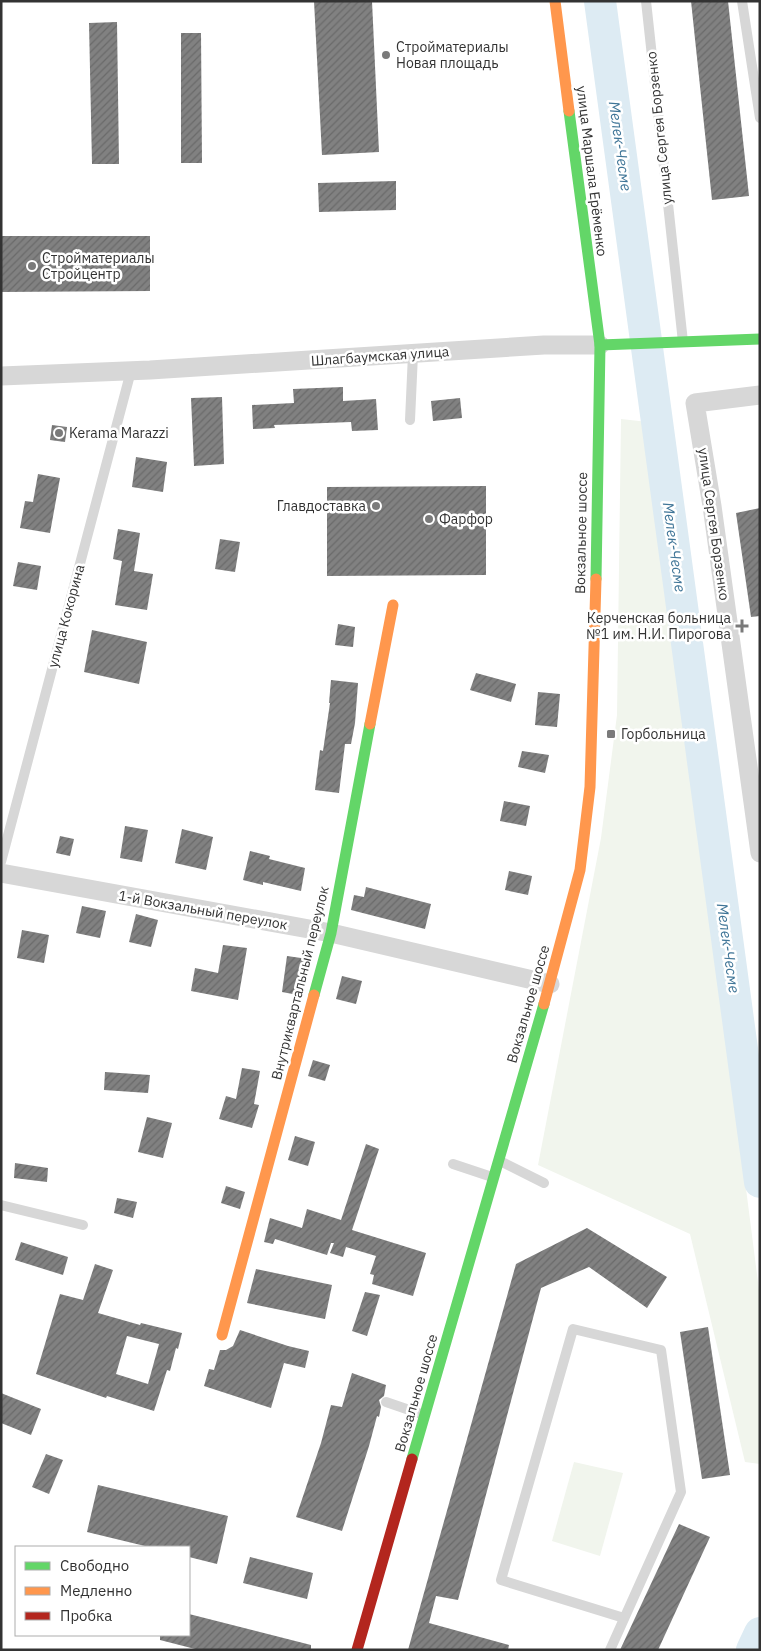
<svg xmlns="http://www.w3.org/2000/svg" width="761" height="1651" viewBox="0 0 761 1651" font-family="'IBM Plex Sans',sans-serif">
<defs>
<pattern id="building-hatch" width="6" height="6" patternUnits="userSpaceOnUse" patternTransform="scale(1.25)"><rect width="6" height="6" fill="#818181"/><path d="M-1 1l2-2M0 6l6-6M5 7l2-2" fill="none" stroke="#6a6a6a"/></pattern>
</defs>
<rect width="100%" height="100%" fill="#fff"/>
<g fill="#f1f5ed">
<polygon points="621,419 648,422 760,1298 760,1464 745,1462 690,1234 538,1165 601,838 617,715"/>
<polygon points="574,1462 623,1473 600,1556 552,1541"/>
</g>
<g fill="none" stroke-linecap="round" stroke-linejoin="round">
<g stroke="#ddebf3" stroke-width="32">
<polyline points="600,1 760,1182"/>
<polyline points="752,1650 760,1633"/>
</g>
</g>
<g fill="url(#building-hatch)" fill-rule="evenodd">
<polygon points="314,1 372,1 379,152 322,155"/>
<polygon points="691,1 728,1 749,196 712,200"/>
<polygon points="117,22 119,164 92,164 89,23"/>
<polygon points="181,33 201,33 202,163 181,163"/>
<polygon points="396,181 396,210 319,212 318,183"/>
<polygon points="1,236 150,236 150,291 1,292"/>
<polygon points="343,387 343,401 376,399 378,430 352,431 351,422 274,425 275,428 253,429 252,405 294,403 293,389"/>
<polygon points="222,397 224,464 194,466 191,398"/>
<polygon points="460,398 462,418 433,421 431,401"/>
<polygon points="52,425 67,427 65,442 50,440"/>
<polygon points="136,457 167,462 163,492 132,487"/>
<polygon points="38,474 60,478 50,533 20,528 25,501 33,502"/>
<polygon points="486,486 486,575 327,576 327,487"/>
<polygon points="760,508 760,616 751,617 736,513"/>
<polygon points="118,529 140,533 134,571 153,574 147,610 115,605 122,561 113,559"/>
<polygon points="220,539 240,542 235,572 215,569"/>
<polygon points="18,562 41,566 37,590 13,586"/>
<polygon points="338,624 355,627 353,647 335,645"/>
<polygon points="92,630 147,642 139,684 84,672"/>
<polygon points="476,673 516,684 511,702 470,690"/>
<polygon points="331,680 358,683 355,723 351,744 345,744 339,793 315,790 320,750 323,751 330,703 329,703"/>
<polygon points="538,692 560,694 557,727 535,725"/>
<polygon points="522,751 549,755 545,773 518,767"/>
<polygon points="504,801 530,806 526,826 500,821"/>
<polygon points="125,826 148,830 142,862 120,858"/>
<polygon points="182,829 213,837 206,870 175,863"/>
<polygon points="60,836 74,839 70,856 56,853"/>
<polygon points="250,851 270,856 269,859 305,868 301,891 263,882 263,885 243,880"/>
<polygon points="509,871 532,876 528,895 505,890"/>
<polygon points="366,887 431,904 425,929 351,910 354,895 364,897"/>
<polygon points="82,906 106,911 100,938 76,933"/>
<polygon points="136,914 158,920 151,947 129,942"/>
<polygon points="22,930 49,935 44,963 17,958"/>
<polygon points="223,945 247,948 238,1000 191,991 195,968 218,973"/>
<polygon points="287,956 308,959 298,995 282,992"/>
<polygon points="342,976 362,981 356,1004 336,999"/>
<polygon points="313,1060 330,1065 325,1081 308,1076"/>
<polygon points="242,1068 260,1071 254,1104 259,1105 252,1128 219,1119 226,1096 236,1099"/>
<polygon points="105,1072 150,1075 148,1093 104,1090"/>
<polygon points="147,1117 172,1123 163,1158 138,1152"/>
<polygon points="295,1136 315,1142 308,1166 288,1160"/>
<polygon points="366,1144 379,1149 352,1230 426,1253 413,1296 372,1284 374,1275 370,1274 376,1256 346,1247 343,1257 330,1253 334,1243 331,1243 327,1255 275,1239 273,1244 264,1242 270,1218 302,1228 307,1209 341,1220"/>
<polygon points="15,1163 48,1168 47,1182 14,1178"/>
<polygon points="226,1186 245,1192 240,1209 221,1203"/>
<polygon points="117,1198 137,1202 133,1218 114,1213"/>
<polygon points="587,1228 667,1277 647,1308 589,1267 541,1288 458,1600 436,1596 429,1623 509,1645 508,1650 408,1650 516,1264"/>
<polygon points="21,1242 68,1257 63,1275 15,1260"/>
<path d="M95 1264 113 1270 98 1313 140 1325 141 1323 182 1333 178 1349 176 1348 170 1371 167 1370 154 1411 107 1396 106 1398 36 1374 60 1294 83 1300ZM127 1336 159 1344 148 1384 116 1374Z"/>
<polygon points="256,1269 332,1285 325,1319 247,1303"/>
<polygon points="365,1292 380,1295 367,1336 352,1331"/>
<polygon points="708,1327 730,1475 702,1479 680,1332"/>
<polygon points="240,1330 288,1346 309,1351 305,1368 284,1363 271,1408 204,1386 209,1369 214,1370 220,1350 226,1350 233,1346"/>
<polygon points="352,1373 386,1385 384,1396 379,1400 381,1407 379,1417 377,1416 369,1446 342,1531 296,1517 321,1443 331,1405 342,1407"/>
<polygon points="1,1393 41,1409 31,1435 1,1423"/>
<polygon points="46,1454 63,1460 49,1494 32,1487"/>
<polygon points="98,1485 228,1516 217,1564 189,1557 189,1547 149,1547 87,1532"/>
<polygon points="679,1524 710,1537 658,1650 620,1650"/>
<polygon points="250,1557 313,1573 307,1599 243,1583"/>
<polygon points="189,1614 311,1645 311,1650 199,1650 160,1640 160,1635 189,1635"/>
</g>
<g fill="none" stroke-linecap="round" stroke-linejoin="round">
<g stroke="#d7d7d7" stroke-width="10">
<polyline points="646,1 683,342"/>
<polyline points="742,1 760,118"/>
<polyline points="410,420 413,354"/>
<polyline points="1,862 131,371"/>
<polyline points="500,1161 544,1183"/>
<polyline points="453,1164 492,1177"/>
<polyline points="1,1205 83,1225"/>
<polyline points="386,1402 424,1415"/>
<polyline points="610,1650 681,1492 661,1350 573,1329 501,1580 624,1618"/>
</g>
<g stroke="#d7d7d7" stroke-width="19">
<polyline points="1,376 150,370 544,345 600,345"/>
<polyline points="760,395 695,403 712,506 760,853"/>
<polyline points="1,873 331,933 550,984"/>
</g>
<g stroke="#63d668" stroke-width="11">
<polyline points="569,111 600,345 596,579"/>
<polyline points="600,345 760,339"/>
<polyline points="314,995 331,933 370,724"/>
<polyline points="412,1459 544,1004"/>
</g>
<g stroke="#ff974d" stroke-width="11">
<polyline points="555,1 569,111"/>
<polyline points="370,724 393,605"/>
<polyline points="544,1004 580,870 590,787 596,579"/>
<polyline points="222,1335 314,995"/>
</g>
<polyline stroke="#b3261e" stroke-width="11" points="357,1650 412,1459"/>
</g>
<g fill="#7a7a7a" stroke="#fff" stroke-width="2">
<circle cx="386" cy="55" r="5"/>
<circle cx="32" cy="266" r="5"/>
<circle cx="59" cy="433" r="5"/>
<circle cx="376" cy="506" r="5"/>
<circle cx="429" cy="519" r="5"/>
<path d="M739.5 618.5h5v5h5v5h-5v5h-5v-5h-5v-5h5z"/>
<rect x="606" y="729" width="10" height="10" rx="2.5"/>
</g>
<g text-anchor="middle" stroke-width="5" stroke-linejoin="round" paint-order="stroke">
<g font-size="14" fill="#333" stroke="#fff" text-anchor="start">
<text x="396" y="52">Стройматериалы<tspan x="396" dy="16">Новая площадь</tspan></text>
<text x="42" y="263">Стройматериалы<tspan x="42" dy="16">Стройцентр</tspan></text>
<text x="69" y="438">Kerama Marazzi</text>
<text x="366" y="511" text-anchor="end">Главдоставка</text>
<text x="439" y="524">Фарфор</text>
<text x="731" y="623" text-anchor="end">Керченская больница<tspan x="731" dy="16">№1 им. Н.И. Пирогова</tspan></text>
<text x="621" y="739">Горбольница</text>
</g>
<g font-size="14" fill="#333" stroke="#fff">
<text transform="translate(659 128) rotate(-96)" y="5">улица Сергея Борзенко</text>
<text transform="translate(592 171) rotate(83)" y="5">улица Маршала Ерёменко</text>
<text transform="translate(380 356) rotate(-4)" y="5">Шлагбаумская улица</text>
<text transform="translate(714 524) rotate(82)" y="5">улица Сергея Борзенко</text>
<text transform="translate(581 533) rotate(-89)" y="5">Вокзальное шоссе</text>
<text transform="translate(66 616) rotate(-75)" y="5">улица Кокорина</text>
<text transform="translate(203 910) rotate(10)" y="5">1-й Вокзальный переулок</text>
<text transform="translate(300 983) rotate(-76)" y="5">Внутриквартальный переулок</text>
<text transform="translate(528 1004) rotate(-74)" y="5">Вокзальное шоссе</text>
<text transform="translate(416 1393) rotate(-74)" y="5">Вокзальное шоссе</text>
</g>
<g font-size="15" font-style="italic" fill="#3f7597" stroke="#fff">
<text transform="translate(620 146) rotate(82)" y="5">Мелек-Чесме</text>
<text transform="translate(674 547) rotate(82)" y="5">Мелек-Чесме</text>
<text transform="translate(728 948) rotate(82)" y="5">Мелек-Чесме</text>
</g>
</g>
<rect width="761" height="1651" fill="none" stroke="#333333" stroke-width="5"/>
<rect x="15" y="1546" width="175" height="90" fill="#ffffff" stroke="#adadad"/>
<rect x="25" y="1562" width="25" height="8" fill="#63d668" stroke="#adadad"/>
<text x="60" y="1571" font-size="15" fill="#333333">Свободно</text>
<rect x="25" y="1587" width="25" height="8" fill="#ff974d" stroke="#adadad"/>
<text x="60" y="1596" font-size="15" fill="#333333">Медленно</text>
<rect x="25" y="1612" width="25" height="8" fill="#b3261e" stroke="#adadad"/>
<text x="60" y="1621" font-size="15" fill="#333333">Пробка</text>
</svg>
